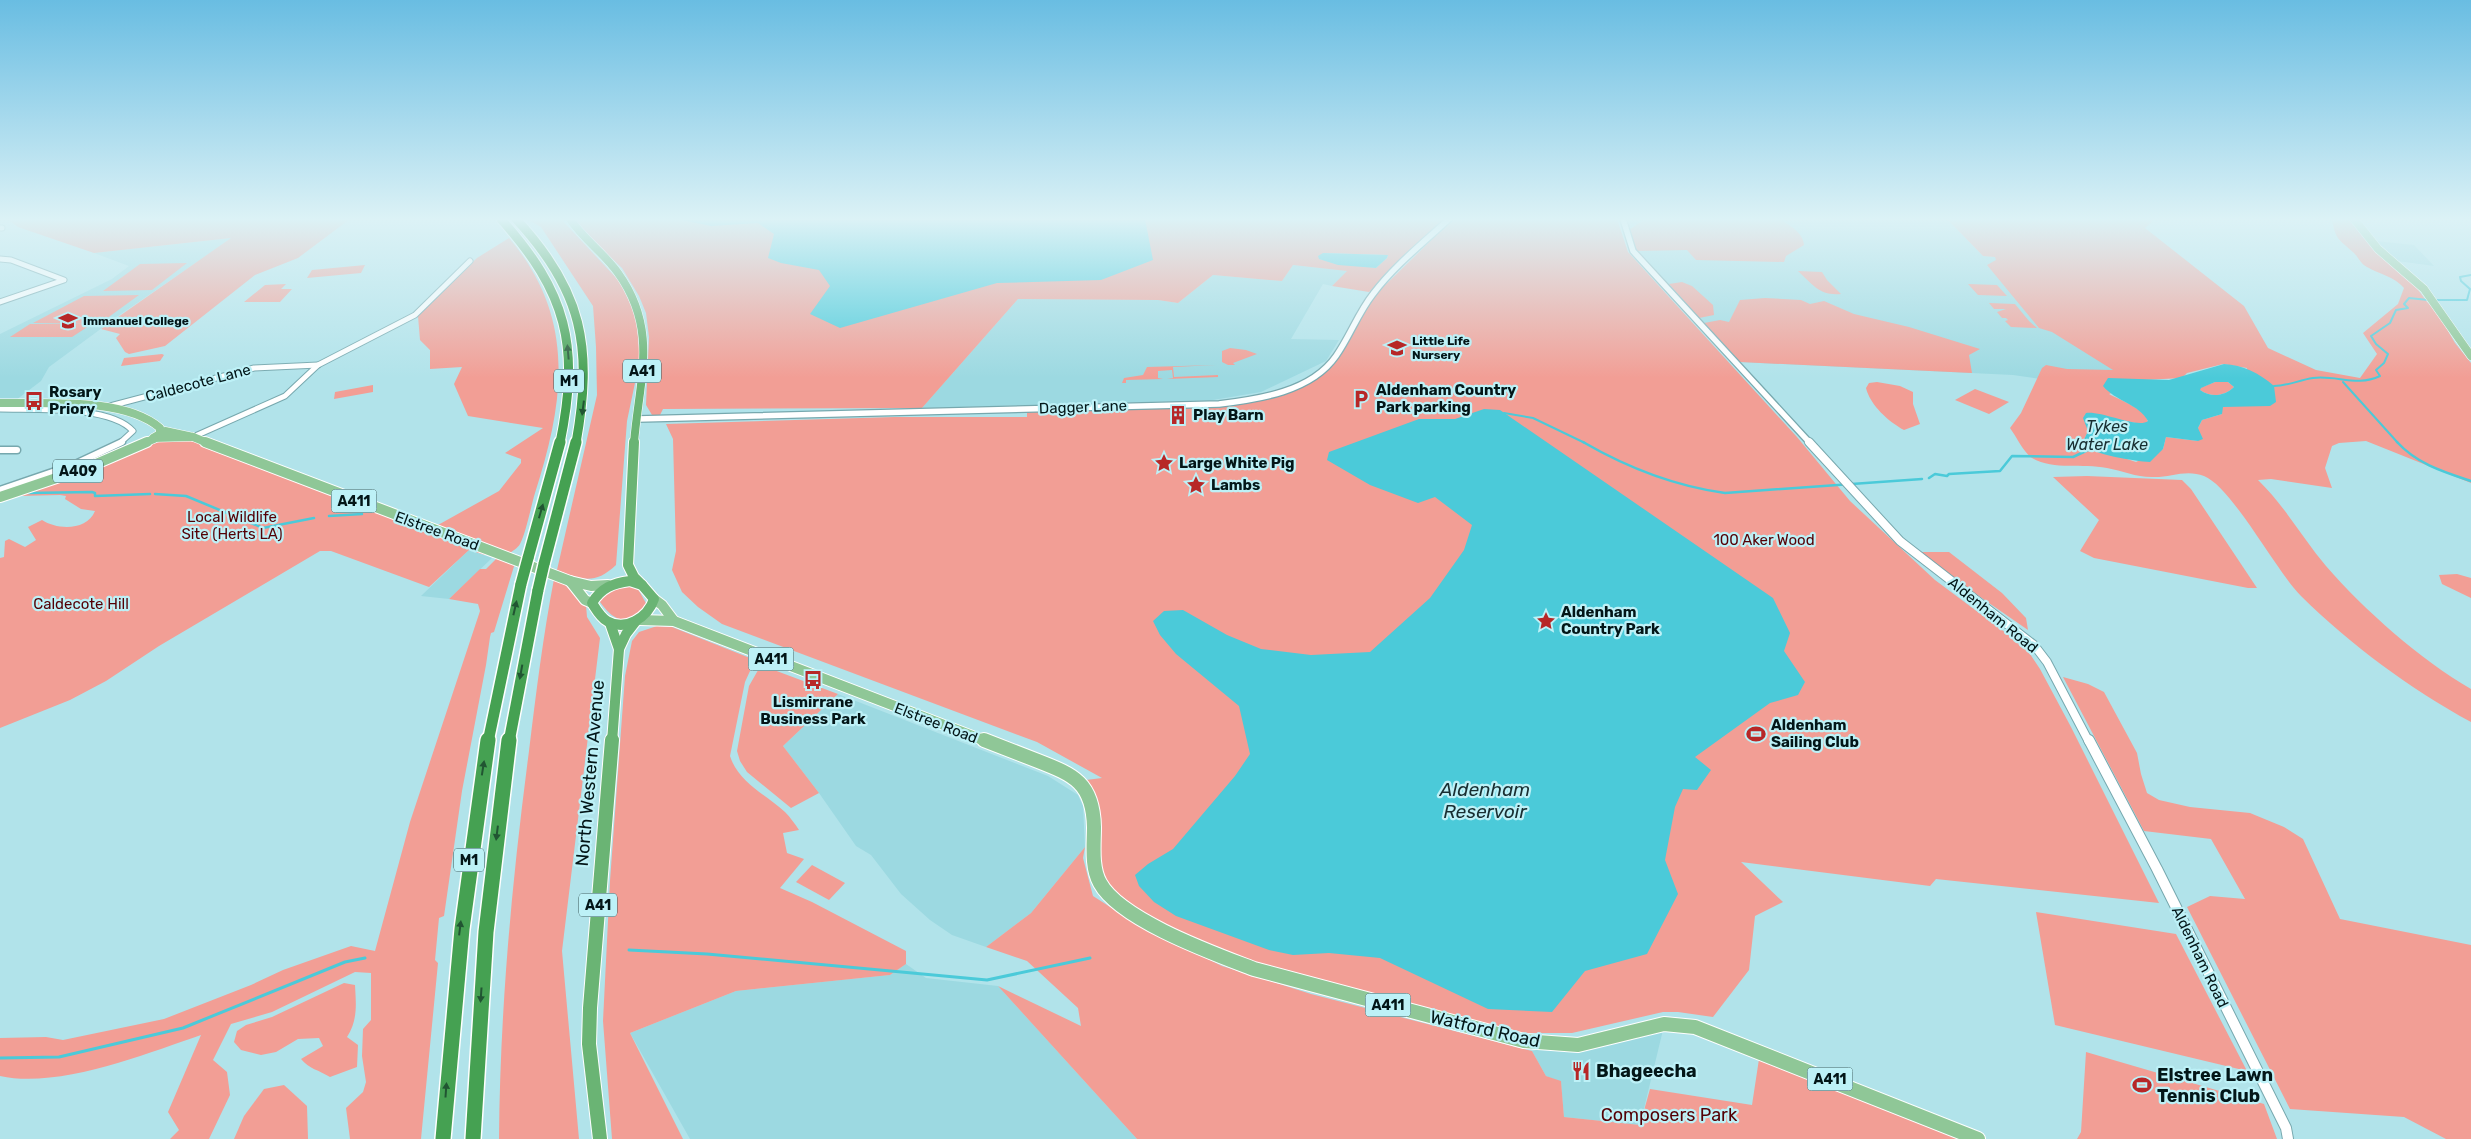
<svg xmlns="http://www.w3.org/2000/svg" width="2471" height="1139" viewBox="0 0 2471 1139" font-family="Rubik,sans-serif">
<rect width="100%" height="100%" fill="#b1e3ea"/>
<g fill="#9cd9e1">
<polygon points="1627,219 1947,219 1983,256 1995,257 2150,368 2040,379 2013,375 1740,362 1637,251"/>
<polygon points="232,238 121,314 49,367 41,381 16,400 0,400 0,334 112,279 129,266 94,253"/>
<polygon points="2376,241 2414,245 2434,266 2397,261"/>
<polygon points="1293,265 1348,271 1332,286 1323,284 1291,339 1339,340 1326,361 1261,392 1213,400 922,408 1018,299 1158,300 1178,303 1213,275 1282,281"/>
<polygon points="469,550 492,558 449,599 421,596"/>
<polygon points="838,694 1048,776 1078,795 1083,806 1085,847 1031,913 986,947 952,935 930,920 901,894 871,855 856,846 819,793 783,746"/>
<polygon points="906,964 926,978 998,986 1137,1139 690,1139 630,1033 736,991 890,975"/>
<polygon points="1663,1030 1640,1125 1564,1117 1561,1082 1546,1076 1532,1051 1540,1049 1571,1051 1588,1050"/>
</g>
<g fill="#f29e95" fill-rule="evenodd">
<polygon points="7,219 350,219 298,258 255,275 165,346 129,354 125,352 116,338 120,334 101,329 231,238 94,253 18,227"/>
<path d="M527 219H561L620 282 636 316 640 359 627 421 616 565C595 585 581 580 557 570L597 395 596 347 593 306 541 227Z"/>
<path d="M575 219H1446L1369 292 1332 286 1347 271 1293 265 1282 281 1213 275 1178 303 1158 300 1018 299 922 408 663 409 660 415H652L646 405 649 337 646 313 639 296 622 268 579 227ZM1323 253 1388 255 1387 258 1376 268 1319 259Z"/>
<polygon points="1453,219 1617,219 1628,252 1797,437 1850,501 1935,580 2026,648 2040,669 2071,727 2159,903 1936,879 1930,886 1741,862 1783,902 1755,916 1749,970 1713,1017 1678,1012 1663,1012 1572,1033 1519,1033 1465,1020 1222,954 1154,920 1118,899 1102,879 1095,799 1086,780 1102,778 1037,742 722,624 698,607 682,592 672,570 676,551 673,439 666,424 894,417 1027,417 1027,411 1258,400 1322,374 1372,298"/>
<path d="M1645 219H1779C1789 225 1803 232 1804 245L1786 256 1784 262 1696 260 1687 250 1637 251 1629 230Z"/>
<path d="M1947 219H2155L2145 228 2244 306 2268 348 2316 370 2360 378 2377 354 2363 333 2398 304 2404 288C2395 277 2379 274 2367 267 2361 264 2358 257 2354 253 2338 238 2336 241 2332 219H2349L2372 247 2414 284 2427 302 2435 309 2455 343 2471 363V483L2366 441 2339 443 2332 446 2325 468 2332 488 2271 479 2258 480C2285 506 2303 539 2326 566 2364 610 2421 660 2471 689V722C2410 689 2351 645 2301 596 2276 571 2232 487 2204 476 2187 469 2171 477 2155 477 2138 478 2123 471 2107 468 2082 463 2055 471 2032 458 2024 453 2016 436 2010 428L2021 413 2042 368 2046 365 2067 369 2113 370 2052 332 2039 328 1987 265 1996 260 1995 257 1983 256ZM2223 364 2247 368 2239 405 2222 407V414L2202 420 2198 428V441L2166 437 2163 449 2136 462 2082 444 2088 431 2126 421 2141 424 2148 423C2148 410 2120 400 2109 394L2143 380 2182 378 2187 373Z"/>
<path d="M509 238C576 317 565 400 535 493 531 506 526 533 520 544 518 548 512 551 509 554L438 525 499 491 521 463V459L505 453 543 428 468 416 454 384 462 367 430 369V350L420 340 418 316 477 258Z"/>
<polygon points="187,263 152,290 103,291 140,264"/>
<polygon points="365,265 361,273 307,278 312,270"/>
<path d="M1798 271 1822 272 1827 280 1841 294C1820 296 1813 285 1798 271Z"/>
<polygon points="1682,282 1692,286 1713,305 1714,315 1699,318 1669,284"/>
<polygon points="286,284 281,289 292,289 280,302 244,302 265,285"/>
<polygon points="1968,284 1997,285 2007,296 1978,295"/>
<polygon points="139,295 106,319 94,324 33,323 84,296"/>
<polygon points="1765,298 1801,300 1810,304 1824,301 1854,314 1909,327 1980,349 1969,355 1972,373 1740,362 1704,323 1720,320 1729,322 1740,300"/>
<polygon points="1989,303 2015,304 2029,321 2037,328 2011,327 2005,321 2008,320 2006,318 2002,318 1997,312 2006,309 1994,309"/>
<polygon points="30,324 92,324 72,337 10,337"/>
<polygon points="1230,348 1246,350 1257,354 1233,363 1235,365 1228,365 1222,362 1222,351"/>
<polygon points="162,354 164,355 160,361 121,366 124,358"/>
<polygon points="1216,365 1173,367 1174,377 1218,375 1218,377 1167,379 1173,378 1172,370 1158,371 1158,378 1163,379 1126,380 1126,383 1122,383 1124,378 1143,375 1147,367"/>
<path d="M1877 382 1900 386 1913 392V404L1920 424 1904 430C1889 422 1870 405 1866 388L1869 383Z"/>
<path d="M2215 382H2228L2234 387C2225 396 2211 398 2200 390V388Z"/>
<polygon points="373,385 373,392 334,399 335,392"/>
<polygon points="1975,389 2009,402 1989,414 1955,400"/>
<path d="M191 439 487 552 485 555 469 550 429 587 331 551H320L159 646 106 681 70 700 0 728V558L4 557 5 541 9 539 25 547 36 540 28 527 42 520C57 530 87 531 95 511L81 509 65 499 66 496 60 495 19 496V494L147 446 162 441Z"/>
<polygon points="2087,476 2182,480 2191,489 2257,588 2248,588 2094,558 2080,551 2099,520 2053,477"/>
<polygon points="1919,552 1949,552 2002,593 2026,618 2028,630 1947,574"/>
<path d="M502 558 515 563 494 632 491 633 490 637 486 665 462 791 444 916 439 918 435 960 438 963 421 1139H350L346 1108 363 1092 366 1082 362 1056 363 1029 371 1020V973L355 972 272 1012 231 1024 213 1060 227 1072 230 1095 209 1139H170L179 1130 168 1112 201 1035C145 1054 59 1089 0 1076V1038L46 1037 63 1040 164 1019 251 985 283 970 351 946 375 951 410 822 480 611 478 604 449 599 480 569H486L496 559Z"/>
<polygon points="2457,574 2471,578 2471,598 2442,584 2439,575"/>
<path d="M554 579 563 583 586 605 587 617 600 638 562 951 579 1139H499C500 1009 512 880 529 751 536 694 543 636 554 579Z"/>
<path d="M626 585 638 589 647 605C627 625 616 624 600 602 602 590 615 589 626 585Z"/>
<path d="M657 626 672 627 755 660 745 682 730 756C738 782 765 794 785 812 790 817 795 824 799 830L783 833 787 853 804 859 780 888 812 902 906 951V964L890 975 736 991 630 1033 683 1139H612L603 1021 610 881 625 676 632 641 639 632Z"/>
<polygon points="761,665 838,694 783,746 819,793 791,808 747,772 740,761 737,751 749,686"/>
<polygon points="2063,677 2088,684 2104,692 2137,753 2141,774 2147,793 2159,800 2190,807 2250,813 2284,827 2303,839 2340,919 2471,945 2471,1139 2446,1139 2404,1117 2290,1109 2187,907 2210,896 2245,899 2211,839 2144,831"/>
<polygon points="1085,847 1083,858 1093,896 1135,923 1222,966 1311,994 1532,1051 1546,1076 1561,1081 1564,1117 1640,1125 1650,1089 1752,1105 1759,1059 1958,1139 1137,1139 998,986 1081,1026 1078,1008 1027,961 986,947 1031,913"/>
<polygon points="812,865 845,883 829,900 796,882"/>
<polygon points="2036,912 2176,934 2247,1071 2055,1025"/>
<path d="M344 983 355 985C356 1004 358 1020 347 1037L358 1045 357 1067 330 1077C319 1070 309 1069 301 1059L323 1046 319 1038 298 1039 276 1052 261 1055 241 1050 234 1042 237 1031 246 1025 272 1017Z"/>
<polygon points="2086,1052 2264,1104 2277,1139 2077,1139 2081,1132"/>
<polygon points="284,1085 307,1106 308,1139 234,1139 244,1116 264,1089"/>
</g>
<g fill="#4bcad9" fill-rule="evenodd">
<polygon points="677,219 1145,219 1153,260 1101,280 997,283 840,328 810,314 830,286 819,270 781,263 768,258 774,234 758,223 711,226"/>
<polygon points="1323,253 1388,255 1387,258 1376,268 1338,265 1319,259 1318,256"/>
<path d="M2224 364C2243 365 2259 373 2274 386L2276 402 2270 406 2223 407 2222 414 2202 420 2198 428 2203 439 2198 441 2166 437 2163 449 2150 462C2134 461 2093 455 2082 444L2088 431 2083 418 2086 413C2103 411 2138 429 2148 421 2139 404 2115 401 2103 386L2108 378 2169 380ZM2215 382H2228L2234 387C2225 396 2211 398 2200 390L2201 388Z"/>
<polygon points="1484,409 1500,410 1773,598 1790,633 1784,651 1805,682 1798,695 1770,703 1695,757 1711,770 1697,790 1683,789 1675,807 1665,860 1678,894 1647,954 1585,971 1552,1012 1488,1009 1380,958 1329,953 1293,955 1269,950 1176,916 1154,902 1139,886 1135,875 1148,864 1173,849 1235,776 1250,754 1239,706 1176,654 1160,635 1153,621 1164,611 1183,610 1227,635 1261,649 1311,655 1370,652 1430,598 1464,550 1472,525 1435,497 1418,503 1370,485 1327,460 1329,452 1419,419 1455,419"/>
</g>
<g fill="none" stroke-linecap="round" stroke-linejoin="round">
<g stroke="#4bcad9" stroke-width="2">
<polyline points="2433,300 2467,300 2470,289 2461,281 2460,277 2471,275"/>
<polyline points="2343,382 2398,443"/>
<path d="M2274 386C2288 386 2299 380 2313 378 2337 375 2357 387 2380 376L2376 370 2384 363 2388 354 2376 344 2371 336 2390 323 2396 310 2408 308 2404 304 2409 298 2428 300"/>
<polyline points="1504,413 1533,418 1585,443"/>
</g>
<g stroke="#4bcad9" stroke-width="2.5">
<path d="M1583 442C1628 468 1674 486 1725 493L1922 479"/>
<path d="M2397 442C2417 464 2444 472 2471 481"/>
<polyline points="1929,478 1935,474 1947,476 1949,474 2000,471 2012,456 2073,457 2088,450"/>
<polyline points="28,493 92,492 95,493 95,496 150,494"/>
<polyline points="155,494 186,496 263,528 314,518"/>
<polyline points="329,516 362,514"/>
</g>
<g stroke="#4bcad9" stroke-width="3">
<polyline points="629,950 707,954 987,980 1090,958"/>
<polyline points="0,1058 59,1057 183,1028 345,962 365,958"/>
</g>
<g stroke="#77a8ae" stroke-width="7">
<g id="minor-far1">
<polyline points="0,228 2,228"/>
<polyline points="0,259 11,260 64,280 0,302"/>
<polyline points="110,406 254,368 318,365"/>
<path d="M0 409C34 410 110 405 133 431L120 443"/>
<polyline points="193,437 285,396 318,365 415,315 470,261"/>
</g>
</g>
<g stroke="#77a8ae" stroke-width="9">
<g id="minor">
<polyline points="0,450 17,450"/>
<polyline points="0,490 73,465 122,442"/>
</g>
</g>
<g stroke="#77a8ae" stroke-width="8">
<g id="tertiary-far2">
<polyline points="1623,219 1633,251 1810,443"/>
<path d="M638 419 1219 404C1259 399 1311 392 1336 356 1350 336 1358 313 1373 294 1394 266 1423 243 1449 219"/>
</g>
</g>
<g stroke="#77a8ae" stroke-width="10">
<polyline id="tertiary-far1" points="1809,442 1900,541 2034,645 2047,662 2089,742"/>
</g>
<g stroke="#77a8ae" stroke-width="12">
<polyline id="tertiary" points="2089,740 2157,869 2286,1128 2288,1139"/>
</g>
<g stroke="#fff" stroke-width="9">
<g id="primary-far2">
<polyline points="2354,219 2378,249 2424,289 2471,356"/>
<path d="M0 403C46 404 124 397 160 428V433"/>
<polygon points="165,431 193,437 153,438"/>
<polyline points="193,437 208,443"/>
<polyline points="144,443 154,439"/>
</g>
</g>
<g stroke="#fff" stroke-width="12">
<g id="primary-far1">
<polyline points="205,442 570,581 591,586 608,585"/>
<polyline points="0,497 89,467 147,442"/>
<polyline points="570,581 585,600 592,603"/>
<polyline points="654,599 662,605 674,621"/>
<polyline points="640,620 674,621 988,742"/>
</g>
</g>
<g stroke="#fff" stroke-width="16">
<path id="primary" d="M984 740C1002 747 1020 754 1038 761 1074 775 1093 783 1094 827 1094 844 1091 867 1100 883 1120 920 1215 954 1254 969L1524 1041 1578 1045 1664 1024 1695 1027 1978 1139"/>
</g>
<g stroke="#fff" stroke-width="9">
<path id="trunk-far2" d="M570 219C584 240 604 253 618 273 659 330 639 380 634 443"/>
</g>
<g stroke="#fff" stroke-width="12">
<g id="trunk-far1">
<polyline points="634,442 628,565 634,577 642,585"/>
<path d="M630 581 642 585 654 599C648 617 626 632 607 621 600 617 596 609 592 603 601 588 613 583 630 581Z"/>
<polyline points="610,623 619,649"/>
<polyline points="612,742 619,649 626,634 636,621"/>
</g>
</g>
<g stroke="#fff" stroke-width="16">
<polyline id="trunk" points="600,1139 589,1044 590,1008 612,740"/>
</g>
<g stroke="#fff" stroke-width="11">
<g id="motorway-far2">
<path d="M501 219C567 293 580 346 560 443"/>
<path d="M516 219C583 291 593 348 576 443"/>
</g>
</g>
<g stroke="#fff" stroke-width="14">
<g id="motorway-far1">
<polyline points="528,558 560,442"/>
<polyline points="544,564 576,442"/>
<polyline points="488,742 521,584"/>
<polyline points="509,742 538,590"/>
</g>
</g>
<g stroke="#fff" stroke-width="18">
<g id="motorway">
<polyline points="443,1139 462,929 488,740"/>
<polyline points="473,1139 486,932 509,740"/>
</g>
</g>
<use href="#minor-far1" stroke="#fff" stroke-width="5"/>
<use href="#minor" stroke="#fff" stroke-width="6"/>
<use href="#tertiary-far2" stroke="#fff" stroke-width="5.5"/>
<use href="#tertiary-far1" stroke="#fff" stroke-width="8"/>
<use href="#tertiary" stroke="#fff" stroke-width="10"/>
<use href="#primary-far2" stroke="#8fc797" stroke-width="8"/>
<use href="#primary-far1" stroke="#8fc797" stroke-width="10"/>
<use href="#primary" stroke="#8fc797" stroke-width="14"/>
<use href="#trunk-far2" stroke="#6ab474" stroke-width="8"/>
<use href="#trunk-far1" stroke="#6ab474" stroke-width="10"/>
<use href="#trunk" stroke="#6ab474" stroke-width="14"/>
<use href="#motorway-far2" stroke="#45a152" stroke-width="9"/>
<use href="#motorway-far1" stroke="#45a152" stroke-width="11"/>
<use href="#motorway" stroke="#45a152" stroke-width="15"/>
<g stroke="#fff" stroke-width="14" stroke-linecap="butt">
<g id="motorway-bridge">
<polyline points="521,584 528,558"/>
<polyline points="538,590 544,564"/>
</g>
</g>
<use href="#motorway-bridge" stroke="#45a152" stroke-width="11"/>
</g>
<defs><path id="oneway-solid" d="M-6-.8H1V-3.2L6.5 0L1 3.2V.8H-6Z" transform="scale(1.25)"/></defs>
<g fill="#215532">
<use href="#oneway-solid" transform="translate(568 352) rotate(-95)"/>
<use href="#oneway-solid" transform="translate(583 408) rotate(97)"/>
<use href="#oneway-solid" transform="translate(541 511) rotate(-74)"/>
<use href="#oneway-solid" transform="translate(515 608) rotate(-77)"/>
<use href="#oneway-solid" transform="translate(521 672) rotate(100)"/>
<use href="#oneway-solid" transform="translate(483 768) rotate(-81)"/>
<use href="#oneway-solid" transform="translate(497 833) rotate(97)"/>
<use href="#oneway-solid" transform="translate(460 928) rotate(-83)"/>
<use href="#oneway-solid" transform="translate(481 995) rotate(94)"/>
<use href="#oneway-solid" transform="translate(446 1090) rotate(-86)"/>
</g>
<linearGradient id="sky" x2="0" y2="1"><stop stop-color="#69bde2"/><stop offset="0.58" stop-color="#dcf2f6"/><stop offset="1" stop-color="#dcf2f6" stop-opacity="0"/></linearGradient>
<rect width="2471" height="378" fill="url(#sky)"/>
<defs>
<g id="school-bare" transform="scale(1.5)"><path d="M0-5L7-2L0 1L-7-2ZM-4 1L0 2.5L4 1V4Q0 6-4 4Z" fill="#b72727" stroke="#bdf1f7" stroke-width="2.5" paint-order="stroke"/></g>
<g id="parking-bare" transform="scale(1.5)"><path d="M-3.5-5.5H1a3.5 3.5 0 0 1 0 7H-1V5.5H-3.5ZM-1-3.4V-.6H.8a1.4 1.4 0 0 0 0-2.8Z" fill="#b72727" stroke="#bdf1f7" stroke-width="2.5" paint-order="stroke"/></g>
<g id="bus-bare" transform="scale(1.5)"><path d="M-5-6H5V4H4V6H2V4H-2V6H-4V4H-5ZM-3.5-4V0h7V-4ZM-3.5 1.2v1.5H-2V1.2ZM2 1.2v1.5H3.5V1.2Z" fill="#b72727" stroke="#bdf1f7" stroke-width="2.5" paint-order="stroke"/></g>
<g id="building-bare" transform="scale(1.5)"><path d="M-4-6H4V6H1V3H-1V6H-4ZM-2.5-4.3h1.7v1.8h-1.7ZM.8-4.3h1.7v1.8H.8ZM-2.5-1h1.7V.8h-1.7ZM.8-1h1.7V.8H.8Z" fill="#b72727" stroke="#bdf1f7" stroke-width="2.5" paint-order="stroke"/></g>
<g id="sight-bare" transform="scale(1.5)"><path d="M0-6L1.8-2.2L6-1.7L2.9 1.2L3.7 5.4L0 3.3L-3.7 5.4L-2.9 1.2L-6-1.7L-1.8-2.2Z" fill="#b72727" stroke="#bdf1f7" stroke-width="2.5" paint-order="stroke"/></g>
<g id="stadium-bare" transform="scale(1.5)"><path d="M0-5a6.5 5 0 1 0 0 10a6.5 5 0 1 0 0-10ZM-3.5-1.8h7v3.6h-7Z" fill="#b72727" stroke="#bdf1f7" stroke-width="2.5" paint-order="stroke"/></g>
<g id="restaurant-bare" transform="scale(1.5)"><path d="M-5-6h1v4h1v-4h1v4h1v-4h1v5L-1.5 .5V6h-2V.5L-5-1ZM5-6V6H3V1.5H1.5Q1.5-4 5-6Z" fill="#b72727" stroke="#bdf1f7" stroke-width="2.5" paint-order="stroke"/></g>
</defs>
<g fill-rule="evenodd">
<use href="#school-bare" x="68" y="321"/>
<use href="#school-bare" x="1397" y="348"/>
<use href="#parking-bare" x="1361" y="399"/>
<use href="#bus-bare" x="34" y="401"/>
<use href="#building-bare" x="1178" y="415"/>
<use href="#sight-bare" x="1164" y="463"/>
<use href="#sight-bare" x="1196" y="485"/>
<use href="#sight-bare" x="1546" y="621"/>
<use href="#bus-bare" x="813" y="680"/>
<use href="#stadium-bare" x="1756" y="734"/>
<use href="#restaurant-bare" x="1581" y="1071"/>
<use href="#stadium-bare" x="2142" y="1085"/>
</g>
<g text-anchor="middle" stroke-width="4.5" stroke-linejoin="round" paint-order="stroke">
<g font-size="12" font-weight="bold" fill="#031618" stroke="#bdf1f7" text-anchor="start">
<text x="83" y="325">Immanuel College</text>
<text x="1412" y="345">Little Life<tspan x="1412" dy="14">Nursery</tspan></text>
</g>
<g fill="#bdf1f7" stroke="#3b585b" stroke-width="1">
<rect x="623" y="359.5" width="38" height="23" rx="4"/>
<rect x="554" y="369.5" width="30" height="23" rx="4"/>
<rect x="53" y="459.5" width="50" height="23" rx="4"/>
<rect x="331.5" y="489.5" width="45" height="23" rx="4"/>
<rect x="748.5" y="647.5" width="45" height="23" rx="4"/>
<rect x="454" y="848.5" width="30" height="23" rx="4"/>
<rect x="579" y="893.5" width="38" height="23" rx="4"/>
<rect x="1365.5" y="993.5" width="45" height="23" rx="4"/>
<rect x="1807.5" y="1067.5" width="45" height="23" rx="4"/>
</g>
<g font-size="14" font-weight="bold" fill="#031618">
<text x="642" y="376">A41</text>
<text x="569" y="386">M1</text>
<text x="78" y="476">A409</text>
<text x="354" y="506">A411</text>
<text x="771" y="664">A411</text>
<text x="469" y="865">M1</text>
<text x="598" y="910">A41</text>
<text x="1388" y="1010">A411</text>
<text x="1830" y="1084">A411</text>
</g>
<g font-size="15" fill="#031618" stroke="#bdf1f7">
<text transform="translate(198 383) rotate(-15)" y="5">Caldecote Lane</text>
<text transform="translate(1083 407) rotate(-2)" y="5">Dagger Lane</text>
<text transform="translate(437 531) rotate(20)" y="5">Elstree Road</text>
<text transform="translate(1993 615) rotate(39)" y="5">Aldenham Road</text>
<text transform="translate(936 723) rotate(21)" y="5">Elstree Road</text>
<text transform="translate(2200 957) rotate(64)" y="5">Aldenham Road</text>
</g>
<g font-size="15" font-weight="bold" fill="#031618" stroke="#bdf1f7" text-anchor="start">
<text x="1376" y="395">Aldenham Country<tspan x="1376" dy="17">Park parking</tspan></text>
<text x="49" y="397">Rosary<tspan x="49" dy="17">Priory</tspan></text>
<text x="1193" y="420">Play Barn</text>
<text x="1179" y="468">Large White Pig</text>
<text x="1211" y="490">Lambs</text>
<text x="1561" y="617">Aldenham<tspan x="1561" dy="17">Country Park</tspan></text>
<text x="813" y="707" text-anchor="middle">Lismirrane<tspan x="813" dy="17">Business Park</tspan></text>
<text x="1771" y="730">Aldenham<tspan x="1771" dy="17">Sailing Club</tspan></text>
</g>
<g font-size="15" fill="#540005" stroke="#bdf1f7">
<text x="232" y="522">Local Wildlife<tspan x="232" dy="17">Site (Herts LA)</tspan></text>
<text x="1764" y="545">100 Aker Wood</text>
<text x="81" y="609">Caldecote Hill</text>
</g>
<g font-size="16" font-style="italic" fill="#182e31" stroke="#bdf1f7">
<text x="2107" y="432">Tykes<tspan x="2107" dy="18">Water Lake</tspan></text>
</g>
<g font-size="18" fill="#031618" stroke="#bdf1f7">
<text transform="translate(590 773) rotate(-85)" y="6">North Western Avenue</text>
<text transform="translate(1485 1029) rotate(13)" y="6">Watford Road</text>
</g>
<g font-size="18" font-weight="bold" fill="#031618" stroke="#bdf1f7" text-anchor="start">
<text x="1596" y="1077">Bhageecha</text>
<text x="2157" y="1081">Elstree Lawn<tspan x="2157" dy="21">Tennis Club</tspan></text>
</g>
<g font-size="18" fill="#540005" stroke="#bdf1f7">
<text x="1669" y="1121">Composers Park</text>
</g>
<g font-size="19" font-style="italic" fill="#182e31" stroke="#bdf1f7">
<text x="1485" y="796">Aldenham<tspan x="1485" dy="22">Reservoir</tspan></text>
</g>
</g>
</svg>
